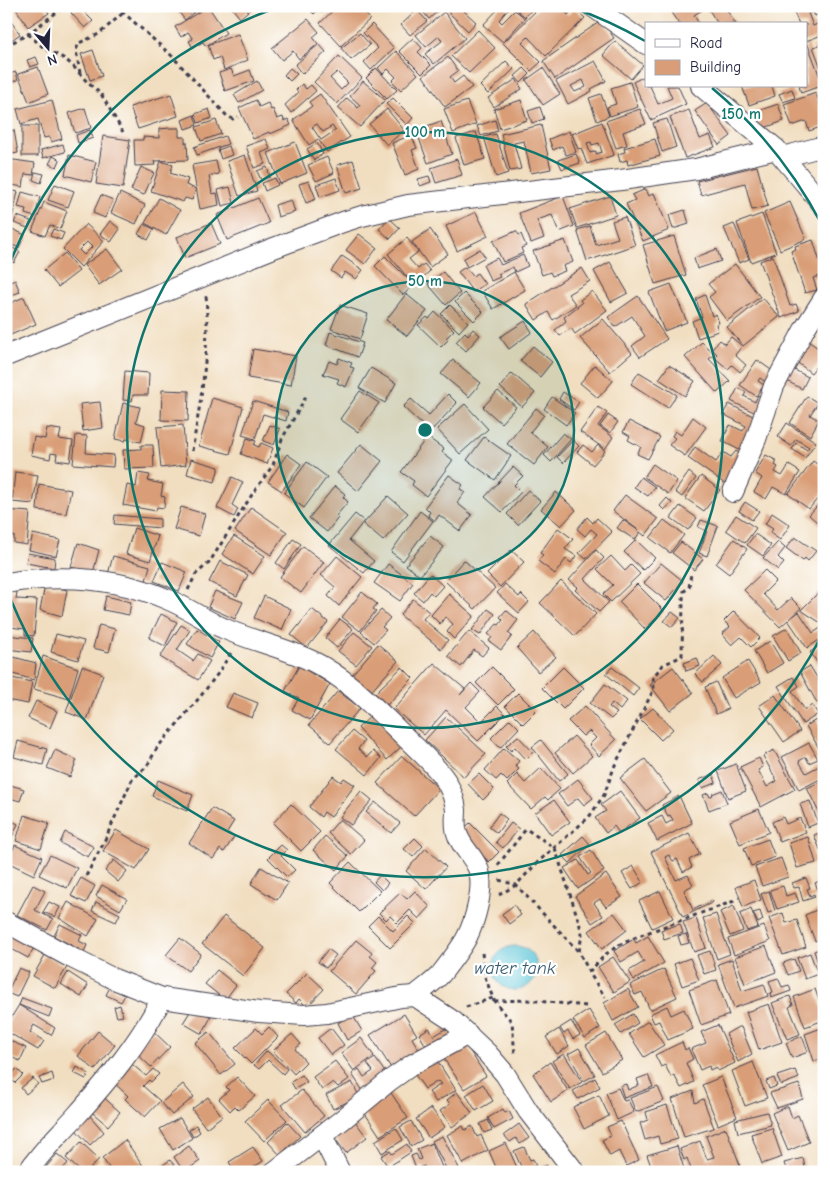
<svg xmlns="http://www.w3.org/2000/svg" width="830" height="1178" viewBox="0 0 830 1178" font-family="'Comic Neue',sans-serif">
<rect width="100%" height="100%" fill="#fff"/>
<filter id="ink" filterUnits="userSpaceOnUse"><feTurbulence type="fractalNoise" baseFrequency=".02" numOctaves="2"/><feDisplacementMap in="SourceGraphic" scale="10" xChannelSelector="R" yChannelSelector="G"/><feConvolveMatrix kernelMatrix="1 2 1 2 8 2 1 2 1" color-interpolation-filters="sRGB"/></filter>
<filter id="wash" filterUnits="userSpaceOnUse"><feTurbulence type="fractalNoise" baseFrequency=".0096" numOctaves="4" result="noise"/><feDisplacementMap in="SourceGraphic" scale="20" xChannelSelector="R" yChannelSelector="G"/><feGaussianBlur stdDeviation="1.12" result="paint"/><feColorMatrix in="noise" values="0 0 0 0 0 0 0 0 0 0 0 0 0 0 0 0 0 1.4 0 .05"/><feComposite in="paint" operator="in"/></filter>
<g filter="url(#wash)">
<rect width="100%" height="100%" fill="#f1dec0"/>
<circle fill="#5bc5d7" stroke="#3e7489" cx="515" cy="968" r="22"/>
<g id="blocks">
<g fill="#d99e77" fill-rule="evenodd">
<polygon points="14,6 44,6 49,13 28,27"/>
<polygon points="78,6 93,21 85,28 71,13"/>
<polygon points="174,6 201,6 185,20"/>
<polygon points="208,6 226,33 206,46 203,42 193,48 189,41 193,39 188,32 181,37 175,27"/>
<polygon points="234,6 254,6 240,18 232,8"/>
<polygon points="306,6 329,6 322,13 318,10 314,14"/>
<polygon points="338,6 359,6 370,19 341,46 320,23"/>
<polygon points="418,6 439,6 441,8 429,19"/>
<polygon points="451,6 469,6 464,11 476,22 468,31 447,11"/>
<polygon points="501,6 511,6 499,20 502,23 515,10 525,18 503,42 483,25"/>
<polygon points="520,6 533,6 534,7 525,17 517,10"/>
<polygon points="541,6 560,6 568,15 574,8 585,18 546,56 528,37 522,43 541,62 531,71 503,43"/>
<polygon points="682,6 724,6 736,24 718,24 707,7 694,15 699,24 679,24 672,14"/>
<polygon points="803,6 824,6 824,12 815,16 813,12 808,13 813,26 824,21 824,34 806,41 806,24 799,24 793,10"/>
<polygon points="417,10 427,21 410,35 401,25"/>
<polygon points="444,12 465,38 434,64 425,54 442,41 439,36 426,47 416,35"/>
<polygon points="6,15 20,34 6,44"/>
<polygon points="308,19 319,32 313,37 318,44 299,59 293,51 282,60 272,48"/>
<polygon points="602,20 614,38 555,79 543,61"/>
<polygon points="372,24 394,48 371,70 364,62 378,48 363,33"/>
<polygon points="478,30 495,48 469,73 451,56"/>
<polygon points="360,33 370,45 351,60 341,48"/>
<polygon points="238,34 248,60 224,70 220,57 213,60 208,45"/>
<polygon points="413,38 422,48 418,52 431,65 422,74 399,51"/>
<polygon points="615,41 643,65 631,79 603,55"/>
<polygon points="319,44 326,52 302,74 295,65"/>
<polygon points="824,44 824,67 821,68 813,47"/>
<polygon points="806,45 808,45 823,85 801,93 799,86 806,86"/>
<polygon points="93,50 102,76 90,80 81,54"/>
<polygon points="396,51 418,74 401,90 392,81 396,77 388,69 383,74 378,68"/>
<path d="M339 56 362 78 337 104 314 82ZM337 72 348 83 341 90 330 78Z"/>
<polygon points="36,57 39,64 30,67 27,60"/>
<polygon points="448,57 458,71 450,77 454,83 463,76 472,87 445,107 423,76"/>
<polygon points="506,61 514,69 488,94 480,86"/>
<path d="M595 61 606 81 591 89 592 91 568 104 556 81ZM583 80 586 87 575 92 571 86Z"/>
<polygon points="38,67 48,94 29,102 18,74"/>
<polygon points="290,68 297,74 290,81 284,75"/>
<polygon points="376,68 397,90 387,99 366,78"/>
<polygon points="524,68 530,74 521,83 515,76"/>
<polygon points="543,68 560,94 543,105 526,80"/>
<polygon points="231,69 234,76 250,70 254,81 225,91 219,73"/>
<polygon points="16,72 18,80 11,82 9,74"/>
<polygon points="645,76 646,86 650,86 658,104 672,98 667,86 678,86 686,104 651,120 633,82"/>
<polygon points="516,79 522,89 494,107 488,98"/>
<polygon points="257,81 262,90 239,103 234,95"/>
<polygon points="363,81 385,100 360,127 338,108 347,98 358,108 360,105 350,96"/>
<polygon points="630,82 638,107 610,116 607,107 616,104 611,88"/>
<polygon points="302,84 306,89 311,85 316,91 291,113 285,105 298,93 296,90"/>
<polygon points="742,86 772,86 775,96 749,105"/>
<polygon points="792,89 795,98 783,102 779,94"/>
<polygon points="816,93 824,115 824,126 809,131 806,121 792,126 784,104"/>
<polygon points="171,94 178,116 138,129 130,107"/>
<path d="M320 94 350 137 327 152 318 139 309 145 293 120 312 106 309 102ZM317 124 323 132 332 126 336 130 321 140 312 127Z"/>
<polygon points="601,94 609,116 597,121 589,98"/>
<polygon points="393,98 413,118 407,125 386,104"/>
<polygon points="52,100 62,139 51,142 49,137 44,138 38,119 21,124 17,109"/>
<polygon points="256,100 259,107 268,103 271,110 273,109 277,119 283,117 284,121 288,119 291,125 270,134 269,132 253,139 239,108"/>
<polygon points="521,100 527,120 500,129 494,109"/>
<polygon points="467,101 476,124 453,133 444,109"/>
<polygon points="707,103 731,136 719,145 695,111"/>
<polygon points="778,104 784,121 761,129 755,112"/>
<polygon points="540,107 544,119 532,123 528,111"/>
<polygon points="85,108 91,128 75,133 69,113"/>
<polygon points="209,109 212,118 198,123 195,114"/>
<polygon points="387,109 404,130 387,145 369,124"/>
<polygon points="640,109 646,124 623,132 627,145 616,148 606,121"/>
<polygon points="689,110 700,139 710,135 715,147 685,158 670,117"/>
<polygon points="194,115 197,125 185,129 182,120"/>
<polygon points="667,119 676,147 662,152 653,123"/>
<polygon points="216,120 221,134 201,141 196,127"/>
<polygon points="495,120 498,131 481,136 477,126"/>
<polygon points="441,121 452,154 428,163 416,130"/>
<path d="M602 122 614 155 587 164 581 148 578 149 572 134ZM591 142 592 145 599 143 602 152 596 154V151L590 153 587 143Z"/>
<polygon points="541,125 551,169 531,173 524,141 514,143 521,169 510,171 501,134"/>
<rect x="22" y="126" width="16" height="30"/>
<polygon points="170,128 179,128 179,137 185,137 185,143 187,142 188,160 154,161 155,165 135,166 134,140 143,140 143,137 159,138 159,129"/>
<polygon points="14,130 18,153 6,155 6,132"/>
<polygon points="90,130 93,138 78,143 76,135"/>
<polygon points="569,131 576,152 566,155 562,146 553,150 549,139"/>
<polygon points="476,132 485,159 464,165 456,138"/>
<polygon points="496,134 508,173 496,177 484,137"/>
<polygon points="411,135 417,148 412,150 419,169 405,175 392,143"/>
<polygon points="103,136 130,140 123,188 96,184"/>
<polygon points="225,136 228,144 197,155 194,147"/>
<polygon points="266,139 270,149 261,153 265,164 254,168 246,146"/>
<polygon points="655,139 660,156 628,165 627,160 620,162 618,154 625,152 624,148"/>
<polygon points="295,142 307,173 280,184 268,153"/>
<polygon points="317,143 323,154 314,160 307,149"/>
<polygon points="63,144 65,152 43,158 41,150"/>
<polygon points="229,146 232,155 221,159 218,150"/>
<polygon points="576,154 580,163 562,169 558,160"/>
<polygon points="69,155 96,162 91,182 65,175"/>
<polygon points="245,155 257,191 239,196 227,161"/>
<polygon points="53,156 60,160 57,167 49,164"/>
<polygon points="327,157 334,173 316,181 308,165"/>
<polygon points="7,159 35,163 33,175 25,174 23,187 6,184"/>
<polygon points="457,159 462,175 436,183 431,168"/>
<polygon points="353,160 362,188 346,193 337,165"/>
<polygon points="161,161 173,165 170,173 188,179 186,185 196,189 192,200 185,198 183,202 151,191"/>
<polygon points="216,161 219,174 209,176 212,194 217,193 219,205 200,209 192,165"/>
<polygon points="757,166 768,206 752,210 745,183 701,195 697,181"/>
<polygon points="141,167 154,173 144,195 131,190"/>
<polygon points="267,167 270,177 261,180 257,171"/>
<polygon points="35,172 44,174 41,183 33,180"/>
<polygon points="429,176 431,182 420,186 418,179"/>
<polygon points="275,178 278,185 265,191 262,183"/>
<polygon points="336,178 340,190 320,197 316,185"/>
<polygon points="309,181 316,199 306,203 299,184"/>
<polygon points="55,184 74,191 68,207 48,200"/>
<polygon points="230,187 234,203 222,206 218,190"/>
<polygon points="6,189 18,192 11,223 6,221"/>
<polygon points="646,189 649,196 654,193 669,230 643,241 626,204 635,200 632,195"/>
<polygon points="22,192 40,197 35,217 25,214 26,209 18,207"/>
<polygon points="120,193 145,205 136,224 111,213"/>
<polygon points="101,195 113,200 105,218 93,213"/>
<polygon points="563,196 574,226 559,232 552,215 537,220 544,238 531,243 519,213"/>
<polygon points="610,196 616,215 577,228 570,209"/>
<polygon points="159,198 180,210 166,235 145,223"/>
<polygon points="258,198 269,223 227,240 217,215"/>
<polygon points="291,200 295,212 278,217 275,205"/>
<polygon points="44,202 67,211 60,229 50,225 45,236 32,231"/>
<polygon points="790,202 806,239 780,250 764,213"/>
<polygon points="685,210 689,224 673,229 669,215"/>
<polygon points="476,212 488,236 457,251 446,226"/>
<polygon points="762,214 776,253 751,262 737,223"/>
<polygon points="17,216 31,221 28,228 14,223"/>
<polygon points="625,217 635,245 587,261 577,230 590,226 596,245 618,238 612,221"/>
<polygon points="389,218 400,228 390,239 379,229"/>
<polygon points="110,221 120,229 111,242 100,234"/>
<polygon points="211,223 220,244 185,258 177,237"/>
<path d="M86 224 104 241 81 267 63 249ZM87 242 92 247 84 255 79 250Z"/>
<polygon points="144,224 154,229 148,240 138,234"/>
<polygon points="734,224 749,259 739,263 724,228"/>
<polygon points="6,226 25,235 19,248 6,242"/>
<polygon points="53,229 64,233 61,240 50,236"/>
<polygon points="430,229 448,254 430,267 412,242"/>
<polygon points="516,231 519,235 521,234 526,246 521,248 523,253 503,262 493,241"/>
<polygon points="359,234 377,248 365,264 346,250"/>
<polygon points="674,236 686,275 655,284 643,245"/>
<polygon points="407,238 418,252 409,259 418,269 424,264 430,271 403,295 375,266 385,256 412,283 388,254"/>
<polygon points="565,240 573,262 563,266 565,271 552,276 550,272 542,275 533,251"/>
<polygon points="813,240 824,275 813,278 817,290 805,293 791,251 796,249 795,246"/>
<polygon points="6,244 20,252 14,263 6,258"/>
<polygon points="107,249 122,269 99,285 84,265"/>
<polygon points="480,249 485,257 467,267 463,259"/>
<polygon points="717,249 721,261 697,269 694,258"/>
<polygon points="65,253 79,271 58,287 44,270"/>
<polygon points="523,255 528,266 515,272 513,267 498,274 500,277 491,281 483,265 497,258 501,265"/>
<polygon points="342,256 363,270 356,279 345,272 341,278 331,271"/>
<polygon points="773,256 790,306 796,304 799,311 781,318 760,261"/>
<polygon points="610,262 628,293 611,302 594,271"/>
<polygon points="735,264 760,297 727,321 709,297 715,292 708,284"/>
<polygon points="465,267 473,276 477,273 485,284 473,292 458,272"/>
<polygon points="582,268 590,281 568,294 576,305 553,320 548,312 536,320 526,304"/>
<polygon points="443,272 460,293 446,305 428,284"/>
<polygon points="514,272 525,290 493,309 482,291"/>
<polygon points="15,280 20,292 6,297 6,284"/>
<polygon points="671,284 687,322 664,331 649,292"/>
<polygon points="592,291 607,310 575,334 571,328 560,336 555,330 566,321 564,317 582,303 580,300"/>
<polygon points="464,293 483,312 474,321 455,302"/>
<polygon points="406,294 427,311 407,336 386,320"/>
<polygon points="705,295 712,316 716,314 719,323 716,324 718,331 698,338 692,321 702,317 696,299"/>
<polygon points="638,296 667,339 640,357 632,346 645,336 632,316 615,327 608,317"/>
<polygon points="24,297 36,324 6,337 6,305"/>
<polygon points="763,298 779,317 743,346 727,327"/>
<polygon points="340,305 368,314 360,339 331,329"/>
<polygon points="450,305 468,322 459,332 441,314"/>
<polygon points="435,312 454,330 446,338 448,340 441,347 418,325 427,317 429,319"/>
<polygon points="603,319 632,353 610,372 580,338"/>
<polygon points="525,321 532,332 509,349 500,337"/>
<polygon points="473,329 480,335 466,351 456,342 465,332 468,335"/>
<polygon points="330,332 363,343 358,357 326,345"/>
<polygon points="731,337 742,346 735,355 746,365 740,372 732,365 728,369 714,357 717,354 712,349 720,340 725,344"/>
<polygon points="808,341 824,352 824,356 811,373 794,360"/>
<polygon points="702,342 714,355 709,359 730,381 717,393 685,357"/>
<polygon points="533,346 552,362 540,377 520,361"/>
<polygon points="253,349 296,356 291,385 248,378"/>
<polygon points="339,358 352,363 350,367 354,368 346,387 337,383 339,379 323,374 329,361 337,364"/>
<polygon points="453,360 481,383 469,397 441,374"/>
<polygon points="757,360 774,372 767,383 760,378 758,381 764,385 756,396 740,385"/>
<polygon points="595,365 613,381 598,398 580,383"/>
<polygon points="669,365 695,381 685,396 659,379"/>
<polygon points="789,367 808,377 802,389 783,379"/>
<polygon points="371,368 396,383 385,403 359,388"/>
<polygon points="125,371 149,373 148,395 133,395 132,401 123,400"/>
<polygon points="639,372 677,395 668,408 631,384"/>
<polygon points="512,373 535,393 522,407 500,387"/>
<polygon points="738,388 746,392 744,396 755,402 758,395 767,400 760,415 731,401"/>
<polygon points="162,390 189,391 188,421 161,420"/>
<polygon points="360,391 379,403 358,432 340,419"/>
<polygon points="498,391 516,407 501,423 483,407"/>
<polygon points="563,392 579,402 574,410 559,399"/>
<polygon points="448,394 457,403 430,432 403,407 411,399 429,415"/>
<polygon points="807,396 818,403 810,415 819,420 810,436 790,423"/>
<polygon points="552,397 575,413 566,425 544,409"/>
<polygon points="212,398 243,407 230,454 199,446"/>
<polygon points="253,401 288,412 286,421 263,414 255,439 242,435"/>
<polygon points="100,402 103,428 83,431 80,404"/>
<polygon points="123,403 140,407 136,422 145,425 141,442 126,439 125,441 115,439"/>
<polygon points="465,404 488,429 460,454 437,429"/>
<polygon points="729,404 761,420 747,454 722,441 730,425 743,431 746,426 723,414"/>
<polygon points="598,407 607,413 598,426 613,437 605,449 580,432"/>
<polygon points="536,408 544,415 530,432 548,447 534,465 507,444"/>
<polygon points="608,415 618,422 610,433 600,426"/>
<polygon points="693,417 706,427 685,456 669,445 675,438 672,436 675,431 681,435"/>
<polygon points="629,421 660,437 648,459 637,454 641,447 628,440 630,436 623,432"/>
<polygon points="787,423 816,442 805,458 792,449 796,443 807,450 809,447 796,439 791,446 778,437"/>
<polygon points="183,425 186,465 161,468 157,427"/>
<polygon points="270,425 280,429 274,445 263,441"/>
<polygon points="47,428 61,430 59,439 73,441 70,462 56,460 57,454 51,453 50,459 31,455 34,437 45,439"/>
<polygon points="563,433 571,439 551,462 544,455"/>
<polygon points="76,435 87,436 86,453 114,455 113,467 73,464"/>
<polygon points="427,437 444,449 442,452 453,460 426,496 412,485 414,481 401,472"/>
<polygon points="484,437 511,456 495,480 467,460"/>
<polygon points="247,438 256,441 254,445 259,447 261,443 273,448 267,464 241,454"/>
<polygon points="573,440 579,446 563,463 557,457"/>
<polygon points="361,444 382,461 358,491 337,473"/>
<polygon points="141,445 153,445 154,468 124,469 123,450 141,449"/>
<polygon points="583,445 592,452 598,445 605,451 593,465 577,452"/>
<polygon points="695,447 716,462 723,452 731,457 736,451 745,458 725,484 688,458"/>
<polygon points="287,454 301,464 282,491 268,482"/>
<polygon points="766,455 777,461 775,465 778,467 775,472 782,476 789,465 800,472 786,494 773,487 766,499 754,492 762,478 755,473"/>
<polygon points="191,459 219,467 215,482 187,474"/>
<polygon points="813,461 824,469 824,491 809,509 788,494"/>
<polygon points="307,462 327,477 304,508 284,493"/>
<polygon points="653,464 677,481 668,494 644,477"/>
<polygon points="513,467 523,476 514,485 521,492 502,512 485,497"/>
<polygon points="15,472 38,475 33,504 12,502"/>
<polygon points="689,472 696,478 682,497 675,492"/>
<polygon points="138,473 150,475 148,481 163,484 161,496 165,497 164,508 157,507 156,511 123,505 127,485 136,487"/>
<polygon points="449,475 463,485 460,489 465,492 457,503 472,515 460,531 439,515 435,521 428,515 430,512 425,507"/>
<polygon points="701,476 720,490 704,511 685,498"/>
<polygon points="232,477 243,482 232,505 238,509 234,517 217,508"/>
<polygon points="641,477 655,487 648,496 634,487"/>
<polygon points="39,484 71,490 66,514 37,510"/>
<polygon points="335,486 345,494 343,497 348,502 336,516 338,518 327,532 309,518"/>
<polygon points="528,490 540,501 518,525 507,514"/>
<polygon points="556,492 576,510 561,526 541,509"/>
<polygon points="625,495 658,519 645,536 640,532 635,540 617,528 623,520 638,530 613,511"/>
<polygon points="388,496 408,513 383,541 363,524"/>
<polygon points="667,498 672,503 664,510 660,506"/>
<polygon points="824,498 824,528 809,515"/>
<polygon points="745,502 759,511 752,520 739,511"/>
<polygon points="680,506 697,518 688,530 671,518"/>
<polygon points="181,507 205,514 199,536 174,529"/>
<polygon points="251,507 287,532 271,555 235,531"/>
<polygon points="6,510 30,512 27,545 14,543 14,536 6,535"/>
<polygon points="420,511 433,521 403,561 391,552"/>
<polygon points="772,513 790,525 780,540 770,533 773,529 765,524"/>
<polygon points="355,514 364,521 349,540 374,561 364,573 329,545"/>
<polygon points="115,515 160,519 160,528 114,524"/>
<polygon points="736,515 756,528 745,543 726,530"/>
<polygon points="587,517 593,523 597,518 612,532 586,559 579,553 597,534 591,529 585,536 577,529"/>
<polygon points="664,520 684,535 670,553 650,538"/>
<polygon points="701,520 718,526 707,556 699,553 707,531 698,527"/>
<polygon points="134,528 158,536 150,561 126,554"/>
<polygon points="558,528 573,539 565,549 576,556 571,563 566,559 555,574 538,561 543,555 540,553"/>
<polygon points="33,534 60,540 56,556 29,550"/>
<polygon points="755,534 771,545 763,556 747,545"/>
<polygon points="234,536 265,556 253,574 222,554"/>
<polygon points="430,536 444,547 420,576 406,565"/>
<polygon points="795,537 816,551 808,561 805,558 803,561 786,548"/>
<polygon points="293,539 301,544 284,569 276,563"/>
<polygon points="734,539 747,549 729,574 716,564"/>
<polygon points="636,540 655,558 643,570 624,552"/>
<polygon points="681,542 703,559 694,570 672,553"/>
<polygon points="778,542 785,548 778,557 784,563 778,570 763,558"/>
<polygon points="78,543 99,550 93,573 71,567"/>
<polygon points="303,546 324,562 301,593 280,577"/>
<polygon points="511,550 524,562 500,587 487,574"/>
<polygon points="596,550 604,558 585,579 609,602 599,612 575,590 578,587 569,580"/>
<polygon points="28,553 55,558 54,568 26,563"/>
<polygon points="113,556 150,566 145,584 108,574"/>
<polygon points="337,556 362,577 339,606 328,596 335,587 321,575"/>
<polygon points="611,556 625,571 631,565 640,574 611,602 603,594 613,585 597,569"/>
<polygon points="464,560 495,588 475,609 445,581"/>
<polygon points="220,561 248,575 237,596 209,582"/>
<polygon points="162,562 187,572 179,591 154,581"/>
<polygon points="661,563 683,581 666,601 644,583"/>
<polygon points="388,564 413,583 400,601 374,583"/>
<polygon points="765,570 776,581 763,594 778,610 791,598 801,608 789,619 799,612 813,633 822,627 824,631 824,637 807,648 788,620 780,627 744,590"/>
<polygon points="430,574 443,586 434,596 430,592 423,601 414,593"/>
<polygon points="561,581 596,614 575,636 540,603"/>
<polygon points="505,584 519,597 521,594 529,602 519,613 497,593"/>
<polygon points="637,584 664,611 645,629 619,602"/>
<polygon points="45,585 67,590 62,616 40,610"/>
<polygon points="9,591 17,592 16,599 37,600 34,636 25,635 25,629 10,627 9,633 6,633 6,614"/>
<polygon points="215,591 243,602 235,619 208,607"/>
<polygon points="820,591 824,594 824,625 801,610"/>
<polygon points="362,592 377,604 373,609 376,611 360,631 342,617"/>
<polygon points="449,594 474,616 454,639 447,632 453,624 445,617 440,624 431,615"/>
<polygon points="106,596 131,602 129,615 103,610"/>
<polygon points="264,596 291,609 282,630 254,618"/>
<polygon points="413,599 429,612 423,619 448,640 441,649 400,615"/>
<polygon points="312,609 328,622 307,648 291,635"/>
<polygon points="488,609 495,614 480,635 472,630"/>
<polygon points="381,610 390,618 382,627 386,630 374,643 361,632"/>
<polygon points="506,610 518,620 508,633 512,636 501,650 489,641 492,637 488,634 497,624 499,625 503,620 500,617"/>
<polygon points="734,611 760,638 751,647 741,637 732,645 722,634 730,627 724,621"/>
<polygon points="672,612 680,618 672,627 664,621"/>
<polygon points="161,614 177,622 165,646 149,638"/>
<polygon points="340,619 353,629 337,648 325,638"/>
<polygon points="99,625 115,629 109,652 93,648"/>
<polygon points="181,625 190,630 177,650 193,661 198,654 210,661 198,680 160,657"/>
<polygon points="787,628 801,653 788,661 773,636"/>
<polygon points="197,629 219,642 210,658 187,644"/>
<polygon points="469,631 489,648 482,656 474,650 461,667 448,656"/>
<polygon points="354,632 372,646 356,665 338,651"/>
<polygon points="534,632 556,657 538,672 517,648"/>
<polygon points="56,634 84,641 78,660 51,652"/>
<polygon points="6,635 33,638 31,652 6,649"/>
<polygon points="770,641 783,663 767,673 754,651"/>
<polygon points="824,643 824,668 822,669 810,652"/>
<polygon points="378,644 398,661 369,694 350,677"/>
<polygon points="6,655 36,663 34,680 6,672"/>
<polygon points="43,656 78,668 69,699 34,689"/>
<polygon points="714,656 722,665 703,682 695,674"/>
<polygon points="697,658 700,666 686,671 684,663"/>
<polygon points="748,661 761,682 734,698 722,678"/>
<polygon points="434,663 465,689 460,695 471,683 480,692 466,707 481,722 497,706 505,714 478,741 446,710 424,735 394,709"/>
<polygon points="82,666 103,674 87,720 66,712"/>
<polygon points="299,666 330,684 310,720 292,710 299,698 285,691"/>
<polygon points="810,666 824,689 824,699 817,703 800,672"/>
<polygon points="402,667 413,678 387,705 375,693"/>
<polygon points="492,667 514,689 498,705 476,683"/>
<polygon points="563,667 584,688 563,709 542,688"/>
<polygon points="612,667 639,688 633,696 606,674"/>
<polygon points="673,667 693,693 670,711 650,685"/>
<polygon points="6,677 32,682 28,704 6,700"/>
<polygon points="793,677 799,686 792,691 805,710 812,705 818,714 803,724 778,686"/>
<polygon points="716,682 728,709 716,714 705,687"/>
<polygon points="605,684 627,701 620,710 612,703 609,707 617,713 611,719 590,703"/>
<polygon points="338,691 360,708 330,743 309,725"/>
<polygon points="233,693 258,703 252,718 226,707"/>
<polygon points="518,693 536,711 523,724 505,706"/>
<polygon points="775,695 800,731 784,742 759,706"/>
<polygon points="36,701 57,711 50,728 28,718"/>
<polygon points="585,706 616,740 599,756 589,745 596,738 589,731 583,736 568,721"/>
<polygon points="653,708 673,729 661,740 640,719"/>
<polygon points="373,714 402,746 387,760 358,728"/>
<polygon points="446,717 486,754 464,777 425,740"/>
<polygon points="510,719 519,728 500,748 491,738"/>
<polygon points="816,720 824,733 824,757 806,726"/>
<polygon points="352,731 364,741 358,749 367,757 373,751 381,758 367,775 336,749"/>
<polygon points="518,736 533,752 526,759 515,747 511,751 506,746"/>
<polygon points="574,736 592,756 573,773 555,753"/>
<polygon points="541,740 568,774 559,781 532,747"/>
<polygon points="18,741 47,749 43,765 14,757"/>
<polygon points="809,743 818,759 809,763 806,757 799,761 806,773 821,765 824,771 824,777 799,790 782,757"/>
<polygon points="504,748 519,761 515,766 519,769 507,781 501,775 496,780 485,770"/>
<polygon points="55,750 77,760 70,777 47,768"/>
<polygon points="774,750 795,789 761,807 740,767 759,758 763,767 758,770 767,787 777,781 763,756"/>
<polygon points="402,756 439,789 414,816 377,783"/>
<polygon points="645,759 671,793 646,811 620,778"/>
<polygon points="736,764 746,791 728,798 718,771"/>
<polygon points="541,768 560,789 548,800 545,797 531,809 507,784 517,774 525,783"/>
<polygon points="479,774 494,789 483,800 468,784"/>
<polygon points="713,774 716,783 702,788 699,780"/>
<polygon points="333,776 341,782 344,778 355,785 331,817 324,812 321,817 309,807"/>
<polygon points="578,779 593,798 584,805 578,798 567,806 558,794"/>
<polygon points="158,780 193,795 187,811 152,796"/>
<polygon points="824,780 824,823 807,788"/>
<polygon points="7,784 24,789 20,801 6,797"/>
<polygon points="722,790 727,803 709,810 703,795 708,793 710,797 713,795 712,794"/>
<polygon points="361,791 372,800 351,825 340,817"/>
<polygon points="620,791 640,818 619,833 614,826 606,833 595,818 606,811 601,805"/>
<polygon points="679,796 692,823 657,841 648,823 662,816 666,824 673,820 670,815 668,816 662,805"/>
<polygon points="554,800 570,822 551,835 535,813"/>
<polygon points="810,801 818,823 808,827 800,804"/>
<polygon points="375,802 400,823 391,833 366,812"/>
<polygon points="291,804 320,832 301,851 273,823"/>
<polygon points="212,808 234,821 227,832 234,837 224,852 220,849 213,859 189,843"/>
<polygon points="759,809 769,832 740,844 730,821"/>
<polygon points="499,813 507,819 497,833 489,827"/>
<polygon points="24,815 49,823 41,849 16,841"/>
<polygon points="783,817 786,824 800,818 806,832 780,842 772,822"/>
<polygon points="6,818 18,824 12,837 6,834"/>
<polygon points="340,819 364,840 351,854 328,833"/>
<polygon points="470,823 499,852 489,862 460,832"/>
<polygon points="511,823 519,829 503,848 496,842"/>
<polygon points="116,830 149,849 136,870 103,851"/>
<polygon points="824,831 824,859 814,835"/>
<polygon points="65,832 94,847 88,857 60,843"/>
<polygon points="689,833 700,854 689,860 692,867 683,872 677,859 673,861 669,855 665,857 676,880 688,875 693,885 684,890 693,910 712,900 713,902 683,917 651,852"/>
<polygon points="325,836 348,856 336,870 313,850"/>
<polygon points="583,836 590,844 570,863 562,855"/>
<polygon points="808,837 816,863 797,868 789,843"/>
<polygon points="415,838 423,846 413,857 404,849"/>
<polygon points="768,839 775,857 751,866 744,848"/>
<polygon points="15,845 42,857 34,875 7,862"/>
<polygon points="281,845 287,850 281,856 295,870 287,877 268,858"/>
<polygon points="426,848 446,867 426,889 406,871"/>
<polygon points="591,850 604,871 578,889 564,868 578,860 588,875 591,873 580,857"/>
<polygon points="50,855 77,868 67,888 39,875"/>
<polygon points="781,858 788,877 762,886 755,867"/>
<polygon points="114,860 127,871 118,882 105,871"/>
<polygon points="350,862 380,891 359,912 330,883"/>
<polygon points="633,866 643,882 632,889 622,873"/>
<polygon points="261,867 288,883 277,900 251,884"/>
<polygon points="606,874 622,897 606,907 600,899 594,903 603,916 592,923 575,896"/>
<polygon points="380,875 388,883 382,890 374,882"/>
<polygon points="81,878 95,886 86,903 71,896"/>
<polygon points="806,878 810,888 807,889 810,896 814,894 815,897 803,901 799,887 794,888 792,883"/>
<polygon points="824,879 824,904 815,883"/>
<polygon points="754,880 761,900 743,907 736,887"/>
<polygon points="33,885 45,891 35,910 53,919 47,930 17,915"/>
<polygon points="102,885 127,899 120,910 96,896"/>
<polygon points="783,886 786,896 795,893 799,902 777,909 770,890"/>
<polygon points="415,891 430,907 419,919 410,910 397,923 390,916 386,920 379,913 400,893 407,899"/>
<polygon points="660,891 673,918 652,928 639,901"/>
<polygon points="769,891 775,911 768,913 761,894"/>
<polygon points="49,902 60,907 55,917 43,912"/>
<polygon points="68,902 98,919 88,936 59,918"/>
<polygon points="96,902 120,914 116,922 92,911"/>
<polygon points="514,905 521,915 509,924 502,914"/>
<polygon points="734,906 743,931 730,936 720,912"/>
<polygon points="821,908 824,915 824,937 815,941 805,915"/>
<polygon points="751,909 758,927 747,931 740,914"/>
<polygon points="760,911 763,920 758,923 753,913"/>
<polygon points="614,913 627,930 602,949 589,931"/>
<polygon points="783,913 786,923 797,920 806,947 783,955 769,918"/>
<polygon points="716,914 730,954 717,959 703,918"/>
<polygon points="224,916 265,948 243,976 202,944"/>
<polygon points="378,916 393,931 408,916 415,923 390,948 368,926"/>
<polygon points="696,918 706,948 694,952 683,922"/>
<polygon points="60,924 82,935 79,941 87,945 84,952 54,936"/>
<polygon points="680,924 683,933 664,939 661,930"/>
<polygon points="764,926 770,941 734,955 728,939"/>
<polygon points="11,932 35,946 28,958 6,946 6,940"/>
<polygon points="686,934 689,943 681,945 678,936"/>
<polygon points="648,936 664,963 634,980 629,971 644,962 638,952 621,962 614,951 634,939 636,943"/>
<polygon points="180,938 201,954 188,971 166,955"/>
<polygon points="356,940 372,953 370,956 377,962 372,968 376,971 356,994 329,971"/>
<polygon points="766,946 776,972 745,984 735,957"/>
<polygon points="824,947 824,970 821,971 814,951"/>
<polygon points="328,949 336,955 326,968 318,962"/>
<polygon points="710,951 716,970 704,974 697,955"/>
<polygon points="810,953 818,974 805,979 797,958"/>
<polygon points="45,955 67,967 55,988 33,976"/>
<polygon points="613,957 630,982 614,992 598,967"/>
<polygon points="690,958 699,980 682,986 674,964"/>
<polygon points="732,959 742,991 764,984 768,996 734,1008 718,964"/>
<polygon points="794,959 799,971 788,975 783,963"/>
<polygon points="19,968 29,972 17,997 7,993"/>
<polygon points="664,969 677,997 650,1010 642,992 635,995 630,985"/>
<polygon points="217,970 236,985 225,1000 205,984"/>
<polygon points="68,972 88,985 81,997 61,984"/>
<polygon points="307,973 324,989 307,1007 299,999 296,1003 286,994"/>
<polygon points="778,978 782,987 789,985 791,991 771,998 770,993 773,992 769,981"/>
<polygon points="717,980 729,1015 701,1025 689,990"/>
<polygon points="110,987 125,995 121,1002 106,995"/>
<polygon points="628,989 638,1007 613,1021 604,1003"/>
<polygon points="815,989 824,1014 824,1020 805,1027 794,997"/>
<polygon points="790,996 793,1005 789,1007 800,1034 787,1039 772,1003"/>
<polygon points="22,998 52,1009 49,1017 19,1005"/>
<polygon points="769,1004 782,1042 759,1050 746,1012"/>
<polygon points="19,1005 55,1028 51,1035 34,1025 30,1032 44,1041 38,1050 6,1031 6,1026"/>
<polygon points="120,1005 123,1016 117,1017 114,1007"/>
<polygon points="667,1006 671,1015 684,1009 693,1029 668,1040 659,1021 654,1023 650,1014"/>
<polygon points="193,1007 211,1017 202,1034 183,1023"/>
<polygon points="589,1010 600,1028 585,1038 573,1020"/>
<polygon points="352,1014 362,1031 347,1040 338,1023"/>
<polygon points="404,1014 417,1035 412,1038 421,1053 393,1071 370,1035"/>
<polygon points="633,1014 638,1023 621,1034 615,1025"/>
<polygon points="571,1021 580,1035 573,1039 568,1031 564,1034 560,1028"/>
<polygon points="648,1021 664,1045 644,1057 629,1034"/>
<polygon points="718,1025 735,1063 718,1071 716,1067 710,1070 709,1066 700,1070 691,1049 706,1043 701,1032"/>
<polygon points="269,1027 278,1037 251,1064 235,1048 256,1028 262,1034"/>
<polygon points="738,1027 741,1027 752,1054 738,1062 726,1034"/>
<polygon points="824,1027 824,1058 814,1061 805,1034"/>
<polygon points="331,1028 344,1045 331,1055 318,1038"/>
<polygon points="429,1028 434,1036 447,1028 454,1038 430,1053 419,1034"/>
<polygon points="559,1029 569,1046 557,1054 546,1037"/>
<polygon points="98,1031 115,1045 95,1070 78,1056"/>
<polygon points="153,1031 170,1047 151,1067 134,1051"/>
<polygon points="209,1032 235,1064 221,1075 195,1043"/>
<polygon points="606,1033 622,1060 602,1072 586,1045"/>
<polygon points="292,1034 301,1044 295,1049 306,1062 294,1074 273,1051"/>
<polygon points="802,1036 808,1052 792,1058 786,1043"/>
<polygon points="361,1038 374,1056 354,1071 341,1053"/>
<polygon points="6,1039 26,1048 20,1061 6,1055"/>
<polygon points="682,1042 685,1050 688,1048 693,1059 686,1063 694,1082 681,1088 674,1075 671,1077 665,1065 661,1067 655,1055"/>
<polygon points="466,1045 486,1076 464,1089 444,1059"/>
<polygon points="579,1048 595,1075 584,1081 568,1054"/>
<polygon points="267,1051 287,1069 283,1074 268,1060 259,1069 254,1065"/>
<polygon points="564,1054 582,1082 570,1089 552,1061"/>
<polygon points="435,1057 456,1090 436,1102 429,1092 441,1084 438,1081 425,1089 413,1072"/>
<polygon points="375,1058 387,1075 363,1091 352,1074 359,1069 364,1077 373,1071 367,1063"/>
<polygon points="127,1060 146,1076 153,1069 159,1074 151,1082 149,1080 143,1086 160,1101 145,1117 125,1099 128,1096 110,1079"/>
<polygon points="335,1061 349,1079 338,1087 333,1082 322,1090 313,1077"/>
<polygon points="550,1062 568,1091 551,1102 533,1074"/>
<polygon points="753,1062 767,1098 745,1106 732,1071"/>
<polygon points="77,1067 89,1074 86,1079 74,1073"/>
<polygon points="17,1069 23,1075 15,1083 8,1076"/>
<polygon points="795,1070 799,1078 781,1085 777,1076"/>
<polygon points="52,1073 54,1080 42,1084 39,1078"/>
<polygon points="302,1075 307,1082 295,1089 291,1082"/>
<polygon points="648,1075 653,1087 624,1098 620,1086 626,1084 628,1090 639,1085 637,1079"/>
<polygon points="237,1077 255,1096 239,1110 235,1106 230,1111 219,1099 229,1090 226,1087"/>
<polygon points="721,1077 737,1117 718,1125 702,1085"/>
<polygon points="33,1078 38,1084 26,1094 21,1088"/>
<polygon points="595,1078 600,1087 578,1099 573,1091"/>
<polygon points="774,1078 777,1086 769,1089 766,1081"/>
<polygon points="352,1082 359,1096 333,1109 326,1095"/>
<polygon points="183,1084 194,1097 172,1115 161,1103"/>
<polygon points="483,1084 493,1101 476,1111 466,1095"/>
<polygon points="799,1084 803,1099 777,1108 770,1093"/>
<polygon points="658,1087 664,1101 636,1112 630,1098"/>
<polygon points="618,1088 624,1101 628,1100 634,1112 617,1120 606,1093"/>
<polygon points="302,1090 324,1116 305,1132 282,1105"/>
<polygon points="389,1090 408,1118 380,1136 364,1112"/>
<polygon points="693,1091 695,1103 703,1099 714,1128 684,1137 672,1099"/>
<polygon points="457,1092 472,1113 452,1127 440,1111 450,1104 447,1100"/>
<polygon points="99,1093 120,1112 108,1126 87,1108"/>
<polygon points="599,1095 609,1116 584,1129 573,1107"/>
<polygon points="208,1097 222,1116 206,1128 192,1109"/>
<polygon points="268,1100 287,1120 264,1141 245,1121"/>
<polygon points="667,1105 678,1139 660,1144 658,1136 645,1140 640,1123 648,1120 646,1112"/>
<polygon points="788,1106 792,1118 798,1115 809,1142 788,1151 772,1113"/>
<polygon points="431,1108 445,1127 429,1138 416,1119"/>
<polygon points="503,1109 505,1113 509,1111 513,1119 494,1129 488,1118"/>
<polygon points="767,1112 771,1125 738,1133 735,1120"/>
<polygon points="90,1116 104,1132 90,1145 75,1129"/>
<polygon points="180,1118 192,1138 173,1150 160,1129"/>
<polygon points="354,1120 367,1137 346,1153 333,1136"/>
<polygon points="488,1120 492,1130 484,1133 480,1124"/>
<polygon points="411,1121 422,1140 411,1146 400,1127"/>
<polygon points="621,1121 639,1160 626,1166 619,1151 610,1156 602,1140 611,1136 607,1127"/>
<polygon points="287,1122 300,1136 280,1155 268,1142"/>
<polygon points="519,1124 529,1138 520,1144 516,1138 510,1142 504,1135"/>
<polygon points="196,1125 200,1132 193,1137 189,1130"/>
<polygon points="463,1126 465,1130 472,1126 477,1137 481,1135 488,1150 463,1164 447,1135"/>
<polygon points="396,1128 403,1140 382,1153 375,1141"/>
<polygon points="726,1128 740,1165 723,1172 710,1172 709,1168 698,1172 692,1172 687,1158 684,1160 680,1149 700,1141 707,1159 714,1157 706,1136"/>
<polygon points="772,1128 782,1157 762,1164 751,1134"/>
<polygon points="442,1136 459,1168 451,1172 448,1172 432,1141"/>
<polygon points="125,1140 144,1167 138,1172 112,1172 102,1158"/>
<polygon points="81,1142 99,1159 87,1172 81,1172 66,1158"/>
<polygon points="432,1143 444,1172 426,1172 424,1166 416,1169 411,1156 416,1154 419,1160 421,1159 417,1149"/>
<polygon points="506,1143 519,1172 498,1172 489,1151"/>
<polygon points="407,1144 411,1152 388,1167 381,1156 390,1151 392,1154"/>
<polygon points="189,1146 200,1161 184,1172 174,1157"/>
<polygon points="677,1146 685,1172 653,1172 647,1155"/>
<polygon points="253,1147 263,1161 247,1172 235,1172 229,1162"/>
<polygon points="524,1147 530,1160 533,1159 536,1165 523,1171 514,1151"/>
<polygon points="57,1154 68,1163 60,1172 42,1172"/>
<polygon points="803,1158 806,1172 787,1172 784,1163"/>
<polygon points="170,1160 178,1169 174,1172 153,1172"/>
<polygon points="547,1165 549,1172 529,1172"/>
</g>
</g>
</g>
<g filter="url(#ink)">
<use href="#blocks" fill-opacity="0" stroke="#413e4f" stroke-width="1"/>
<g fill="none" stroke-linecap="round" stroke-linejoin="round">
<g stroke="#413e4f" stroke-width="22">
<g id="minor">
<polyline points="592,6 646,44"/>
<polyline points="701,86 776,149 824,206"/>
<polyline points="783,157 824,146"/>
<polyline points="6,356 271,249 343,222 362,216 408,205 621,180 696,169 776,149"/>
<polyline points="733,492 756,439 774,386 805,328 824,298"/>
<path d="M6 583C61 574 118 578 169 600 188 608 204 620 223 628 252 641 283 647 312 661 347 678 374 707 402 734 417 749 435 764 446 781 451 790 455 799 456 810 456 819 454 827 458 836 463 849 475 858 479 871 484 889 475 921 467 937 462 947 448 965 441 974 434 982 423 989 415 996"/>
<polyline points="6,922 70,957 114,979 162,998 259,1012 304,1015 327,1013 401,997 415,996 453,1021 487,1053 505,1074 528,1111 575,1172"/>
<polyline points="322,1136 340,1172"/>
<path d="M28 1172C41 1151 59 1135 76 1116 108 1080 140 1042 162 998"/>
<polyline points="274,1172 342,1120 389,1081 413,1064 468,1034"/>
</g>
</g>
<g stroke="#413e4f" stroke-width="3" stroke-dasharray="4 4" stroke-linecap="butt">
<polyline points="116,6 172,56 227,116 233,119 238,117"/>
<polyline points="28,34 44,48 65,59 73,66 88,83 101,94 123,132"/>
<polyline points="6,46 28,34 65,6"/>
<polyline points="80,73 76,50 79,43 99,34 123,13"/>
<path d="M192 451C201 400 210 348 206 295"/>
<polyline points="188,590 196,574 209,563 253,493 273,465 282,439 307,395"/>
<polyline points="498,865 526,829 555,848 579,922 582,934 579,952 592,977 605,997"/>
<polyline points="86,876 102,846 132,780 147,766 157,748 200,697 219,672 232,651"/>
<polyline points="499,880 516,885 579,952"/>
<polyline points="499,895 516,885 538,862 589,817 604,795 615,765 654,689 653,677 663,665 682,656 683,599 684,591 689,588 691,573"/>
<polyline points="482,953 485,977 494,1001 512,1022 515,1055"/>
<polyline points="589,972 606,954 619,945 641,935 737,900"/>
<polyline points="466,1007 493,998 494,1001 527,1000 587,1006"/>
</g>
<use href="#minor" stroke="#fff" stroke-width="20"/>
</g>
</g>
<circle cx="425" cy="430" r="149" fill="#0f766e" fill-opacity=".12"/>
<g fill="none" stroke="#0f766e" stroke-width="2.5">
<circle cx="425" cy="430" r="149"/>
<circle cx="425" cy="430" r="298"/>
<path d="M823 633A447 447 0 0 1 6 587M6 273A447 447 0 0 1 279 7M571 7A447 447 0 0 1 645 41M712 88A447 447 0 0 1 823 227"/>
</g>
<g text-anchor="middle" stroke-width="4.5" stroke-linejoin="round" paint-order="stroke">
<g font-size="18" font-style="italic" fill="#365b72" stroke="#fff">
<text x="515" y="974">water tank</text>
</g>
</g>
<circle cx="425" cy="430" r="8" fill="#0f766e" stroke="#fff" stroke-width="2.5"/>
<g font-size="15" text-anchor="middle" font-weight="bold" fill="#0f766e" stroke="#fff" stroke-width="4.5" stroke-linejoin="round" paint-order="stroke">
<text x="741" y="119">150 m</text>
<text x="425" y="137">100 m</text>
<text x="425" y="286">50 m</text>
</g>
<rect width="830" height="1178" fill="none" stroke="#fff" stroke-width="25"/>
<rect x="645" y="22" width="162" height="65" fill="#ffffff" stroke="#a7a7b1"/>
<rect x="655" y="39" width="25" height="8" fill="#ffffff" stroke="#a7a7b1"/>
<text x="690" y="48" font-size="15" fill="#22223b">Road</text>
<rect x="655" y="60" width="25" height="15" fill="#d99e77" stroke="#a7a7b1"/>
<text x="690" y="72" font-size="15" fill="#22223b">Building</text>
<g transform="translate(48 48) rotate(161)" stroke="#ffffff" stroke-width="4" paint-order="stroke">
<path d="M0-4L9 19L0 12L-9 19Z" fill="#22223b"/>
<text y="-8" font-size="14" font-weight="bold" text-anchor="middle" fill="#22223b">N</text>
</g>
</svg>
